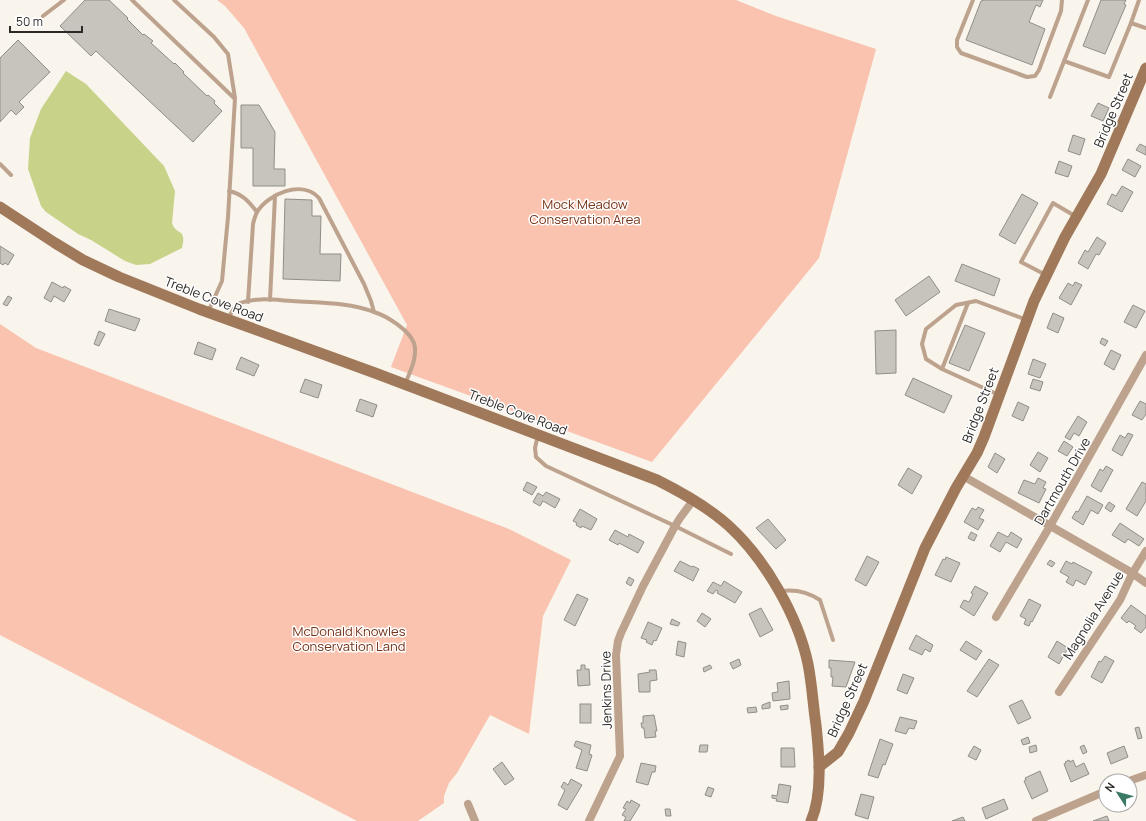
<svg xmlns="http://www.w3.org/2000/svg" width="1146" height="821" viewBox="0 0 1146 821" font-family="Manrope,sans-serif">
<rect width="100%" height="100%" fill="#f9f4ec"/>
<g fill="#f9c3af">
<polygon points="217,0 736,0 776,16 876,49 819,258 652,462 391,367 407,325 244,28 225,6"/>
<polygon points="0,324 36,348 509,529 571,560 543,616 529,734 490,715 457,773 449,783 444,796 444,803 418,821 357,821 0,635"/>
</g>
<path fill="#c8d389" d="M66 71 86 84 164 166 175 191 172 223C176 236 187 227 182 248L150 264 136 265 125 261 91 240 78 234 46 212 41 206 28 169 30 138 41 109Z"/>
<g fill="#c6c4bc" stroke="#908f87">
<polygon points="85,0 109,0 128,18 127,19 143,35 144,34 153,41 151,43 174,64 175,63 184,72 183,73 207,96 208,95 215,101 214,103 222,111 193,142 96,51 91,56 60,26"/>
<polygon points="984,0 1043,0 1040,7 1036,5 1029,22 1045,29 1032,65 966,40 981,1"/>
<polygon points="1101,0 1126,0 1124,4 1126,5 1105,54 1083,46"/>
<polygon points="18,40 50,72 19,102 24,107 16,115 11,110 0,122 0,58"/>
<polygon points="1098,103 1109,108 1103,121 1091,116"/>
<polygon points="241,105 259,105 275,132 274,169 285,169 285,186 253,186 253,148 241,148"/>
<polygon points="1073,135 1085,139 1080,155 1068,151"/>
<polygon points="1140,144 1146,147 1146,155 1136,150"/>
<polygon points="1128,159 1141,166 1135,177 1122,170"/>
<polygon points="1059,161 1072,166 1068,177 1055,173"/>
<polygon points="1122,186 1133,192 1122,212 1107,204 1112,194 1116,196"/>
<polygon points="1022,194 1038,203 1015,244 999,235"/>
<polygon points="285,199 312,200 312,216 321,216 320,254 341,254 340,281 283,279"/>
<polygon points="1097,237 1106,243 1099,255 1096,254 1088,269 1078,263 1085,250 1088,252"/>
<polygon points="0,246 14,255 8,265 5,263 3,265 0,263"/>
<polygon points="962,264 1000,279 994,296 955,281"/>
<polygon points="929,276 940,292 906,316 895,300"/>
<polygon points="52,282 63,288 64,286 71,290 64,302 54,296 51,302 44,298"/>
<polygon points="1075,282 1082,285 1071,305 1059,298 1068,283 1073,286"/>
<polygon points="8,296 12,298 7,306 3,304"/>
<polygon points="1133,305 1145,311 1136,328 1124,322"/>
<polygon points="109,309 140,319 135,331 105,321"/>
<polygon points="1053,313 1064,318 1058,333 1047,328"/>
<polygon points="965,325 985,333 969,371 949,363"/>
<polygon points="896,330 896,373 876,374 875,331"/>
<polygon points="99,331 105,334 99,346 94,344"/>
<polygon points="1102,338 1108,341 1105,346 1100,343"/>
<polygon points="198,342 216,349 212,360 194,354"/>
<polygon points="1111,350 1121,355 1114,370 1104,364"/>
<polygon points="241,357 259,365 254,376 236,369"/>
<polygon points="1033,359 1046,364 1040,378 1028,374"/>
<polygon points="913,378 952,396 944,413 905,395"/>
<polygon points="305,379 322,385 318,398 300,392"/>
<polygon points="1033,379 1043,382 1040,391 1030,388"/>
<polygon points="360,399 377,405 373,417 356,411"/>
<polygon points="1140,401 1146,404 1146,414 1142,420 1132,415"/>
<polygon points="1018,402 1029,407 1023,421 1012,416"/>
<polygon points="1078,416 1087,422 1079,436 1074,433 1070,440 1065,437"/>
<polygon points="1128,433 1133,435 1122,456 1112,450 1120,435 1125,438"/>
<polygon points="1064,441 1073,447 1067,456 1058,451"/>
<polygon points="1038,452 1048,458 1040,472 1030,465"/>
<polygon points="995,453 1005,459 997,473 988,467"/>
<polygon points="1106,466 1113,470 1101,492 1091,486 1100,469 1103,471"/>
<polygon points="908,468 922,476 912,494 898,485"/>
<polygon points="1038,478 1046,482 1043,488 1046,489 1039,503 1018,493 1024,480 1035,484"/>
<polygon points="527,482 537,487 532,495 523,490"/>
<polygon points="1142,482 1146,484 1146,501 1137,516 1126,509"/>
<polygon points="546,492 560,499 555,508 543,501 540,506 533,502 538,493 543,496"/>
<polygon points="1087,496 1103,505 1098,514 1091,510 1083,525 1072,518 1076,511 1078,512"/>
<polygon points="1109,502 1115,506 1111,512 1105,508"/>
<polygon points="978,507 984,510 979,518 984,520 978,530 964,522 972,508 976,510"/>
<polygon points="580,509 597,519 591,530 582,526 581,528 576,525 577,523 573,521"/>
<polygon points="768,519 786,540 776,549 756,528"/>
<polygon points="1120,523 1144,539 1139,546 1128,539 1125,543 1112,535"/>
<polygon points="615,530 628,537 629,534 644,542 638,553 619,543 618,545 609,540"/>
<polygon points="971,532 977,535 974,541 968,538"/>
<polygon points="998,532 1008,537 1011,532 1022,539 1017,548 1006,542 1000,552 990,546"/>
<polygon points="867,556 879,562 866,586 855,580"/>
<polygon points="946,557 960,563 951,582 935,575 943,559 945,560"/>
<polygon points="1050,560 1055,563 1052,567 1047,564"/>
<polygon points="680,561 692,567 693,566 699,569 693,581 674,571"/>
<polygon points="1066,561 1072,564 1073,562 1092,572 1085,585 1076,580 1073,586 1066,582 1069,577 1060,572"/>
<polygon points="629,577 634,580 631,586 626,583"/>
<polygon points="724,581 742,592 735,603 717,593 718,591 716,590 713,594 707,591 713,582 721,586"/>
<polygon points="975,586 988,593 974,616 960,607 964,600 969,602 973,594 971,593"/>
<polygon points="577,594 588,599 575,626 564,620"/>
<polygon points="1029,599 1041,605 1032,622 1031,621 1029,626 1024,624 1026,619 1020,616"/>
<polygon points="1131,605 1146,616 1146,627 1141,633 1134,628 1136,626 1129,621 1127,623 1121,618"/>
<polygon points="761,608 773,630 760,637 749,614"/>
<polygon points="702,613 711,619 705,627 697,621"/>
<polygon points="672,619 680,623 678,626 670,624"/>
<polygon points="648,622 662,628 656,641 654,640 652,645 646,642 647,640 641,638"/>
<polygon points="916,635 933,645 930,652 925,649 922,655 909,649"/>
<polygon points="678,641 686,643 684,657 676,655"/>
<polygon points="966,641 982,651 976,660 960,650"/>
<polygon points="1057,641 1068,648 1059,664 1048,657"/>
<polygon points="1105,656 1114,661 1102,683 1091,677 1099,661 1101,662"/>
<polygon points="739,659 741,665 733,669 730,663"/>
<polygon points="989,659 999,665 977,697 967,691"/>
<polygon points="829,660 855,662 846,687 832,686 833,677 831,677 831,668 829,668"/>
<polygon points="581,665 585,665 585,669 589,669 590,685 578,686 577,670 581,670"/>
<polygon points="710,665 712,668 704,672 703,668"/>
<polygon points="649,670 656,670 657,680 650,681 650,692 639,692 638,674 650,672"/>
<polygon points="903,674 914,678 907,694 897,690"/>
<polygon points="789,681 790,699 773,701 772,693 778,692 777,683"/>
<polygon points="1022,700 1031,718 1018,724 1009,706"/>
<polygon points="770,702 770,708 762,709 762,705"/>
<rect x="580" y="704" width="11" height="19"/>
<polygon points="788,705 788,709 781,710 780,706"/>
<polygon points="756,707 757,712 748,713 747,708"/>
<polygon points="654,715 657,731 655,731 656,737 645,738 644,728 642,728 641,723 643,723 643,716"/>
<polygon points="900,717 917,721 914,729 909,728 906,734 895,731"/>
<polygon points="1139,727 1142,738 1138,739 1135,728"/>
<polygon points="1028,737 1030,743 1023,745 1021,740"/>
<polygon points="880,739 893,744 885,765 883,764 878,778 868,775"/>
<polygon points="576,741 591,745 589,754 592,755 587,771 576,768 582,750 574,746"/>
<polygon points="700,745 708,745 707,752 699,752"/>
<polygon points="1036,745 1037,751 1030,753 1029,747"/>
<polygon points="1084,745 1087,752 1083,754 1080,747"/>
<polygon points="974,746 981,750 976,760 968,756"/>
<polygon points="1124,746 1128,757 1111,764 1107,753"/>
<polygon points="781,748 794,748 795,767 781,767"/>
<polygon points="1069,760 1070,762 1073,760 1076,767 1084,763 1089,774 1071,782 1064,764 1066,763 1065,762"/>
<polygon points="502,762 514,779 505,785 493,769"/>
<polygon points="641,763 656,766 655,772 652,772 648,785 636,782"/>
<polygon points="1040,771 1048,791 1032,799 1024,781 1026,780 1025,778"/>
<polygon points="571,779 582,785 567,810 558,805 565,790 561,787 564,782 568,785"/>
<polygon points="779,784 791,786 788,803 776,801 777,799 772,798 772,795 777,796"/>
<polygon points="708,787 714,789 711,797 705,795"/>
<polygon points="861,794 874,797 868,819 855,815"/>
<polygon points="1004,799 1008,809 986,819 982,808"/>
<polygon points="631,800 640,805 630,821 624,821 626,817 622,815 626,809 623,808 627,801 630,803"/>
<polygon points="665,809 670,809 671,816 666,816"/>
<polygon points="1107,816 1109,821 1093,821"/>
<polygon points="963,817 965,821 952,821"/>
</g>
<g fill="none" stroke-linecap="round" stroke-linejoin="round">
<g stroke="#bda28d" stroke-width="4">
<polyline points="132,0 234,98"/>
<polyline points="174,0 214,37 228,54 235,98 228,217 222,281 208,312"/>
<polyline points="973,0 957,40 957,47 961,53 1027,77 1035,76 1039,70 1061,11 1062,0"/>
<polyline points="1139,0 1131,23 1146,28"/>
<polyline points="43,16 64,0"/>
<polyline points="1064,61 1109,77 1131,23"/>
<polyline points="1050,97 1088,0"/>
<polyline points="0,164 11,175"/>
<path d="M229 191C243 194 249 202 257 212"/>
<polyline points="1046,275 1021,262 1053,203 1075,216"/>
<polyline points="270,300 275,196"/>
<path d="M248 302 253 224C254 220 255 216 257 212 268 194 302 179 319 198L364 284 371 301 374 312"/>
<path d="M228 319C231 313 234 306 240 303 256 297 276 300 292 301 319 303 348 302 374 312 387 316 409 330 414 343 418 357 410 372 405 384"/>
<polyline points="942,369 968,303"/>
<polyline points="999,395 942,369 926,359 922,344 926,329 956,305 976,301 1027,320"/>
<polyline points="538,435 535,448 536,457 546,466 675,526 731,554"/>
<path d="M781 591C796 589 808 592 820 600L833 640"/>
</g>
<g stroke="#bda28d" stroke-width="8">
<polyline points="963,476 1129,571 1146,583"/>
<polyline points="996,617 1050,526 1146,355"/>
<polyline points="1059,692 1120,600 1132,574 1146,551"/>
<polyline points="1129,781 1146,775"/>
<polyline points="468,804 475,821"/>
<polyline points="589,821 620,756 616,655 618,641 621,633 643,586 675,526 680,518 694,499"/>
<polyline points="1036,821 1106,791"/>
</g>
<g stroke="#a0795a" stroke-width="11">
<path d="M0 207 55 243 83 260 119 277 199 309 375 373 657 480C683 493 708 507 729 526 765 559 798 616 808 664 812 684 813 705 816 725 819 753 823 794 811 821"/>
<polyline points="819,767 838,752 849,733 864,701 925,548 956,488 977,453 984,437 1034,301 1065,237 1101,174 1146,68"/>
</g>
</g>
<g text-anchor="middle" stroke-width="3" stroke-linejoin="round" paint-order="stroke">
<g font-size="13" fill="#2b2926" stroke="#fff">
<text transform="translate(1113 110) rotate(-67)" y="5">Bridge Street</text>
<text transform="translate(214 299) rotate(21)" y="5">Treble Cove Road</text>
<text transform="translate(980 405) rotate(-69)" y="5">Bridge Street</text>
<text transform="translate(518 412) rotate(21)" y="5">Treble Cove Road</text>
<text transform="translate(1062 481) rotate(-60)" y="5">Dartmouth Drive</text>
<text transform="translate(1093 615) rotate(-58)" y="5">Magnolia Avenue</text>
<text transform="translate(606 690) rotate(-91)" y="5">Jenkins Drive</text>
<text transform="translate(847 700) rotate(-66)" y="5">Bridge Street</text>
</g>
<g font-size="13" fill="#743217" stroke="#fff">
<text x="585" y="209">Mock Meadow<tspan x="585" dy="15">Conservation Area</tspan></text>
<text x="349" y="636">McDonald Knowles<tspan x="349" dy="15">Conservation Land</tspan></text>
</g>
</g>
<g transform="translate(1118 793) rotate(306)"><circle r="19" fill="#ffffff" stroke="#aaa9a8"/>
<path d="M0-3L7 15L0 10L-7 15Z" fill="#3b7965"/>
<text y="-6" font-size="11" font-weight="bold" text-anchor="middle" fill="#2b2926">N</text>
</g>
<path d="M10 26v6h72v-6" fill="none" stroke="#2b2926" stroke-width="2"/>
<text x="16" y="26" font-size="12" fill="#2b2926" stroke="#ffffff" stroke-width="3" paint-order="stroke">50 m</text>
</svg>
